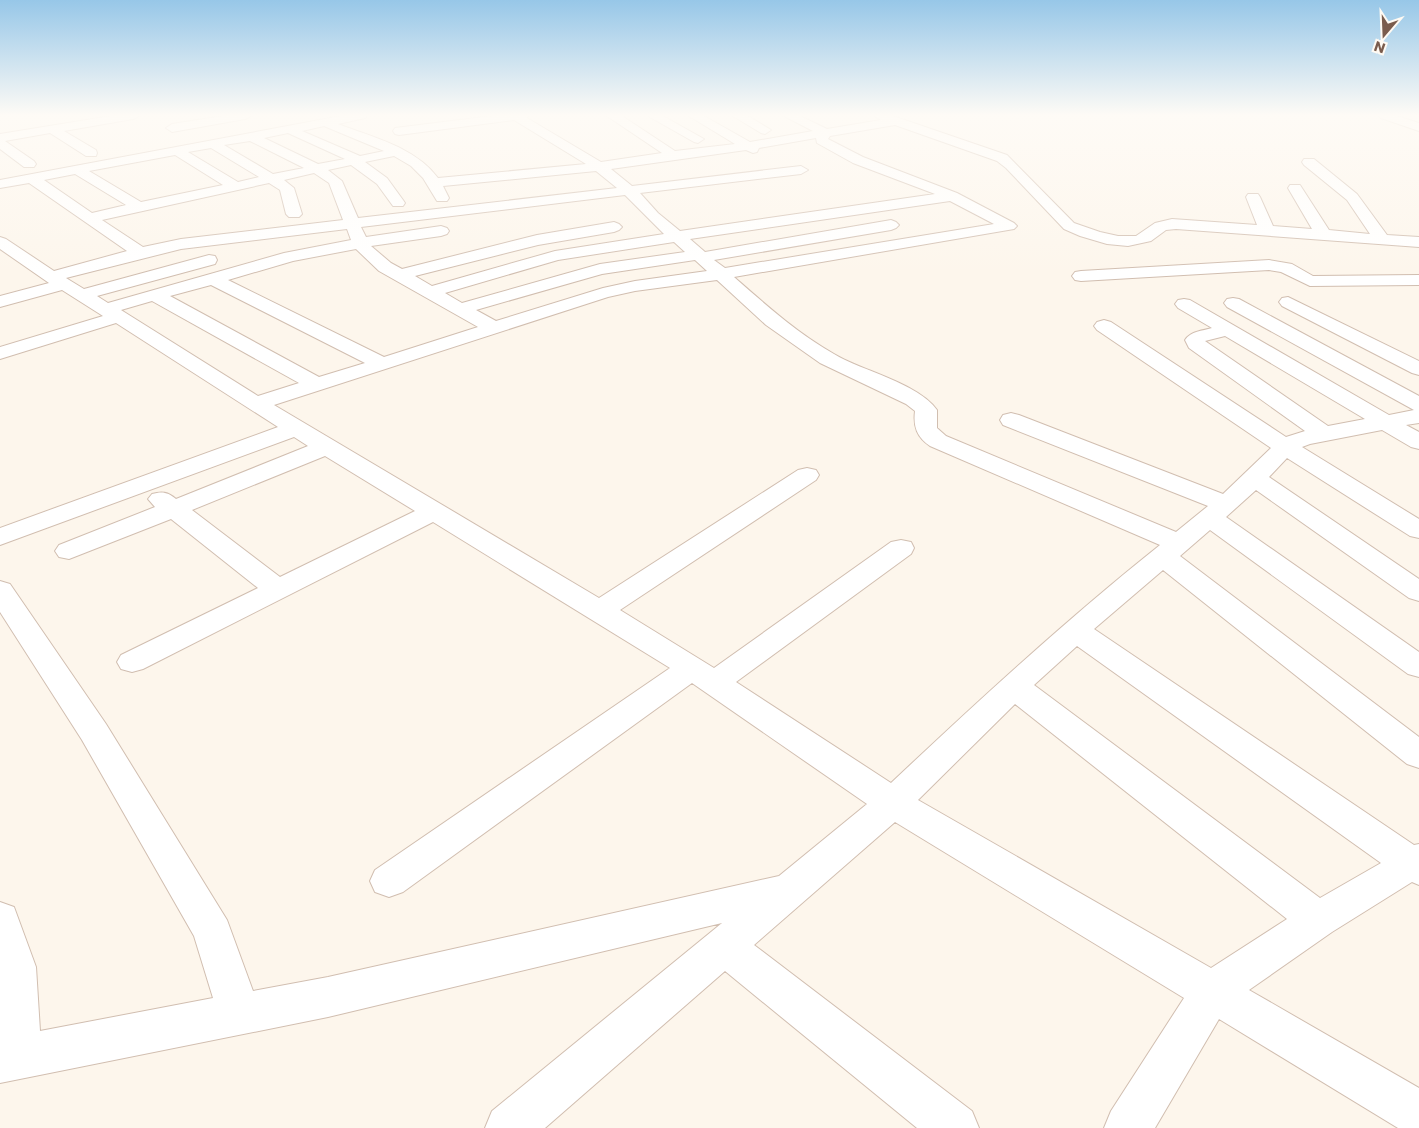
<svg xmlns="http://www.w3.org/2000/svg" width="1419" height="1128" viewBox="0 0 1419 1128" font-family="Poppins,sans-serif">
<rect width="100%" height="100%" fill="#fdf6ec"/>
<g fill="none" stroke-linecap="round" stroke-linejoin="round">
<g stroke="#d1beb0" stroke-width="2">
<g id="minor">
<polygon points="111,116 139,116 133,119 64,131 96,150 97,153 96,156 86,156 50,133 5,141 34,161 36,164 34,167 24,167 0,149 0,134"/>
<polygon points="223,116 251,116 245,119 172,132 166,128 172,124"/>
<path d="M341 116H367L365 118 338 124C372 137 415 147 438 178L586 164 514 120 399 135 395 134 393 131 395 128 492 116H528L527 118 601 162 662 153 607 116H622L675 151 735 144 689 116H704L750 142 813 131 784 116H800L827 129 881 120 875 116H893L1007 155 1074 223 1100 232 1118 236H1136L1155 223 1172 219 1257 225 1246 197 1248 194H1258L1260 197 1273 226 1312 229 1288 188 1290 185H1300L1329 230 1370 234 1347 200 1304 165 1302 162 1304 159H1314L1357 194 1387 235 1419 237V247L1176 229 1166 230 1151 241 1128 246 1107 244 1080 236 1064 229 1006 168 997 161 895 125 830 136 828 139 863 157 957 193 1014 223 1017 226 1014 229 734 277C766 305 797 333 834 354 862 371 918 383 937 410V428L946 436 1176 532 1208 506 1003 425 1000 420 1003 415 1011 413 1019 415 1223 494 1271 448 1097 330 1094 326 1097 322 1104 320 1111 322 1286 437 1305 431 1189 348 1185 340C1191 331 1202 331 1212 328L1178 308 1175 304 1178 300 1184 299 1190 300 1389 415 1414 410 1227 307 1224 303 1227 299 1233 298 1239 299 1419 396V423L1406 425 1419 432V449L1411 447 1382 430 1310 444 1302 447 1419 519V538L1410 536 1287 458 1269 477 1419 579V601L1409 598 1256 490 1226 517 1419 652V677L1408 674 1210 530 1180 556 1419 737V768L1407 764 1163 570 1094 629 1414 845 1419 844V885L1412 882 1332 932 1249 990 1419 1088V1128H1398L1219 1019 1155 1128H1104L1111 1111 1184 998 895 822 754 945 972 1111 979 1128H917L725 971 545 1128H485L492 1111 722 923 328 1017 0 1083V902L14 907 36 967 40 1031 213 998 194 936 82 740 0 612V581L10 584 106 724 227 920 253 991 328 977 779 876 867 804 692 683 403 892 389 897 375 892 370 881 375 870 670 668 433 522 143 669 132 672 121 669 117 662 121 655 258 588 171 519 69 559 59 557 55 551 59 545 155 507 148 499 152 494C162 491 168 492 176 499L308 446 294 437 0 545V528L278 427 116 323 0 359V347L103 316 62 290 0 307V296L49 283 0 249V237L6 239 54 271 127 251 29 183 0 188V180ZM324 126 384 151 360 156 302 131ZM288 133 345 159 318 164 264 138ZM816 138 817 143 853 163 935 194 680 231 658 213 640 193 801 174 808 170 801 166 632 186 611 169 746 150 753 153 757 152 759 148ZM250 141 304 168 273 174 224 145ZM211 148 259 177 238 182 188 152ZM175 155 223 185 141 202 89 171ZM394 156 411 166 423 178 437 201H447L449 198 443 186 596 171 617 188 358 218 342 181 328 170 351 165 377 184 393 206H403L405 203 403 200 387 178 365 162ZM314 173 329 183 343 220 181 239 143 247 102 220 269 183 280 190 286 214 289 217H299L302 214 294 188 284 180ZM75 174 126 205 92 213 44 180ZM625 195 664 234 555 251 432 286 415 276 538 245 614 232 619 230 622 227 619 224 614 222 537 235 402 269 391 263 371 246 441 236 447 234 449 231 447 228 441 226 366 237 361 227ZM950 201 994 224 725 268 714 260 891 230 896 228 899 225 896 222 891 220 705 252 690 239ZM347 229 351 240 284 253 108 303 97 296 215 264 217 260 215 256 209 255 84 289 66 278 181 249ZM674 242 685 252 600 264 462 303 445 293 558 260ZM356 249 379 271 478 327 384 357 228 280 293 261ZM695 260 707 271 635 281 603 288 496 321 476 310 602 274ZM717 280 766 325 820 363 906 404 915 411C913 427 917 437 930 446L1160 545C1066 620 978 701 891 783L736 682 911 554 914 548 911 542 901 540 891 542 714 668 620 610 816 480 819 475 816 470 807 468 798 470 599 598 274 405 608 297 635 291ZM211 285 365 363 319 377 170 296ZM152 301 299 383 258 396 121 310ZM1225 336 1365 419 1328 426 1205 341ZM325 456 415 511 280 577 192 510ZM1077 646 1381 863 1320 898 1034 685ZM1015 704 1287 919 1211 968 918 800Z"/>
<polygon points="648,116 663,116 704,139 698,143 694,142"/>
<polygon points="733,116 748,116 771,130 765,134 761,133"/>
<polygon points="1379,116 1397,116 1419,123 1419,131 1381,118"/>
<polygon points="1269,260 1292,264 1313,276 1419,275 1419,285 1310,286 1281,272 1269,270 1081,281 1075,280 1072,276 1075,272 1081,271"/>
<polygon points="1288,297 1419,361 1419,375 1412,373 1282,306 1279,302 1282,298"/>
</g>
</g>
<use href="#minor" fill="#fff" fill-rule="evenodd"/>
</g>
<linearGradient id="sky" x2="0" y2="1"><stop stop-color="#97c7e8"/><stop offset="0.42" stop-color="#fefbf6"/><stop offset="1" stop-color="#fefbf6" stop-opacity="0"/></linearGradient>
<rect width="1419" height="274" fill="url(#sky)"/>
<g transform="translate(1384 35) rotate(199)" stroke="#fffaf3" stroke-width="4" paint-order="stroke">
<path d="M0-4L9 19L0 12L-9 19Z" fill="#7a5c4d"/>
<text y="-8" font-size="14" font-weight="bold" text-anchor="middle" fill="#7a5c4d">N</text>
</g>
</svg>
